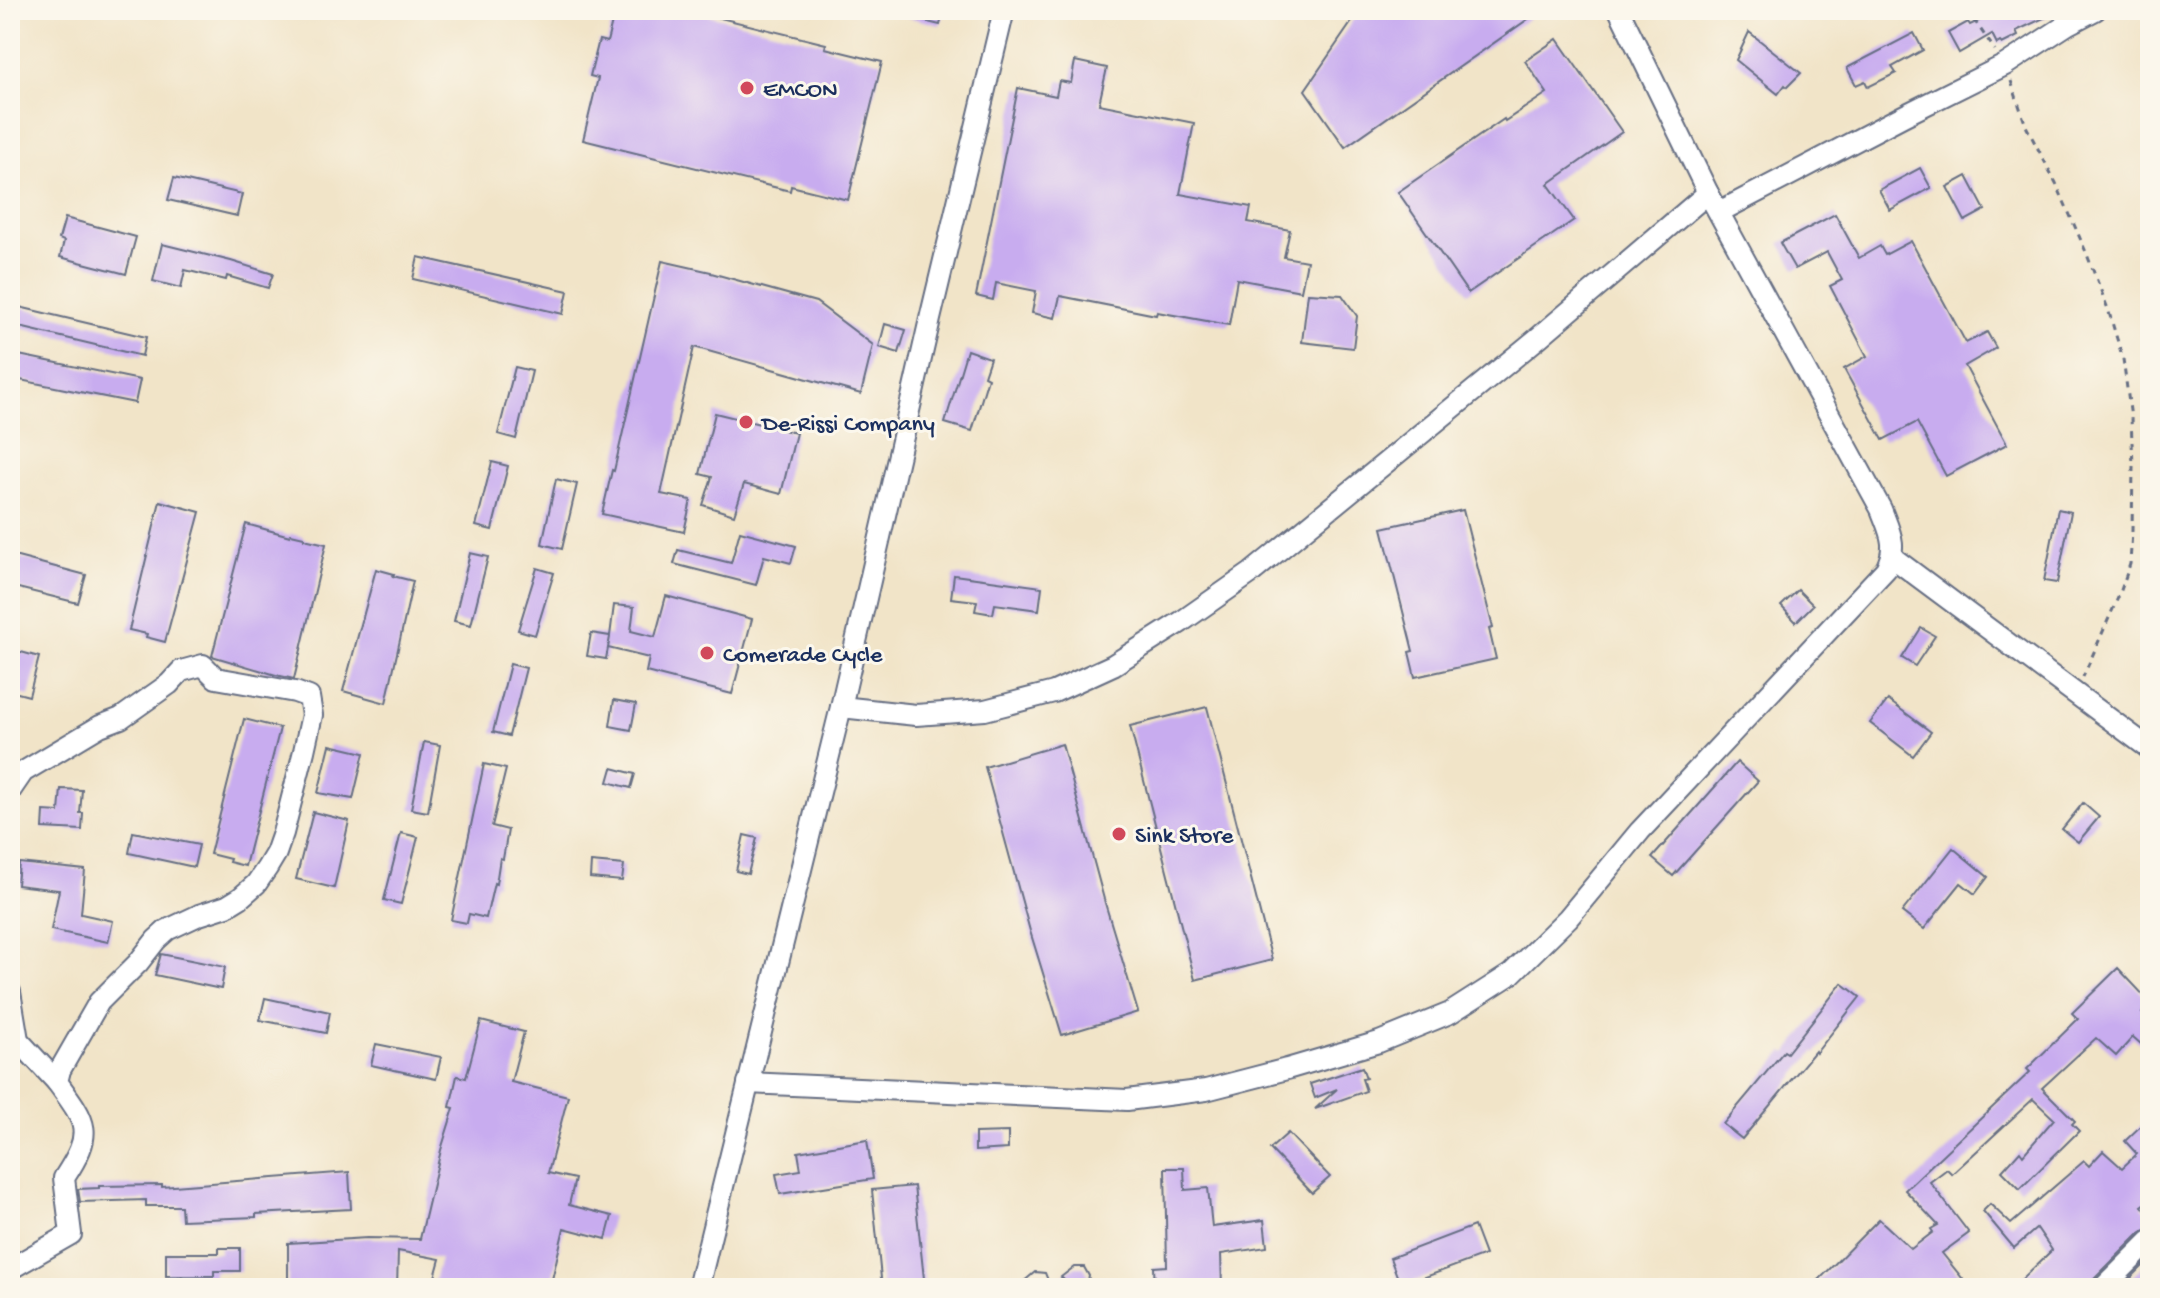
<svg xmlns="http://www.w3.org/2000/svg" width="2160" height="1298" viewBox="0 0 2160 1298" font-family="'Gochi Hand',sans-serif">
<rect width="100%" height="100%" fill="#fbf7ec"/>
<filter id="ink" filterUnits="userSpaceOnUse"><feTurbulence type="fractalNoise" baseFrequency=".0125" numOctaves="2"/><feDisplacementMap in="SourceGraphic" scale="16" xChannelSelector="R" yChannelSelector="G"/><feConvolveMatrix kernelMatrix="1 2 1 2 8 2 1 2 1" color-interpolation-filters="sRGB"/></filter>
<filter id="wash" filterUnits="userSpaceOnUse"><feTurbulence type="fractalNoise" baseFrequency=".006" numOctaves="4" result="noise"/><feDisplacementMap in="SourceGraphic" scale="32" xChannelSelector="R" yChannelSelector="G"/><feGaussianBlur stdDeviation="1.8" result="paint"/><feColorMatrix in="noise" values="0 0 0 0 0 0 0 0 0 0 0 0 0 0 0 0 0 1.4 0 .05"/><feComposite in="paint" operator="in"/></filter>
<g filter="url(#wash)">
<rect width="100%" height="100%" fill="#f1e4c8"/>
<g id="blocks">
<g fill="#c8acef">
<polygon points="615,10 688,10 826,44 825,48 882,62 848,200 791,186 790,191 583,140 598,78 590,76 599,40 607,42"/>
<polygon points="900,10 944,10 940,25 899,15"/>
<polygon points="1360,10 1541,10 1345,147 1305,90"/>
<polygon points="2002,10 2061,10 2016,31 2018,36 2002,44 2000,42 1997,44 1992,34 1959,53 1948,33 1968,22 1970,25"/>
<polygon points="1749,32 1801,73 1787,87 1785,85 1778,94 1736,60"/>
<polygon points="1914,33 1923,50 1892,67 1896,73 1868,87 1865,81 1856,85 1847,68"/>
<polygon points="1557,39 1622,132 1548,184 1574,220 1468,293 1398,192 1504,119 1505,121 1547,93 1525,61"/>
<polygon points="1075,61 1107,68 1099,104 1194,123 1180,194 1251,207 1248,222 1290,230 1284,257 1307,261 1301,291 1237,279 1229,325 1157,312 1156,315 1060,296 1055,318 1032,313 1036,291 996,283 993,300 976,296 1018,88 1056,96 1059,81 1071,83"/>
<polygon points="1920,168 1931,188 1890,210 1879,190"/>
<polygon points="1967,176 1985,210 1965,221 1947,187"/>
<polygon points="174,178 242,194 237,216 168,200"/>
<polygon points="1835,214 1859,258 1880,246 1885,255 1911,241 1966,343 1987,332 1996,348 1965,366 2007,444 1946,476 1917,422 1883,440 1844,369 1867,356 1830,286 1842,280 1827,252 1795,269 1780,243"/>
<polygon points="65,218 136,237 126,274 60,257 64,241 59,239"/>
<polygon points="162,244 231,261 273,274 268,288 227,276 226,280 185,270 181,288 153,281"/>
<polygon points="418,257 568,291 563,314 413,279"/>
<polygon points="662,261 711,272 711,273 816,302 873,345 861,394 694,347 661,494 691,500 684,532 602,514 612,470 614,471"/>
<polygon points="1308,293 1342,295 1357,316 1353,348 1302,342"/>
<polygon points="15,306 146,337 142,356 11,325"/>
<polygon points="885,324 906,330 899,353 879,347"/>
<polygon points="967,350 990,358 984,376 988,378 972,431 945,423"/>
<polygon points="14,354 140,380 135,403 10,378"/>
<polygon points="515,367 532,371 516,439 498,434"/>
<polygon points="715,413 796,433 781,494 744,484 734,515 703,505 712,477 700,474"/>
<polygon points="492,462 508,466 492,530 476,526"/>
<polygon points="556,479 577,484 562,549 542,544"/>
<polygon points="160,501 200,512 165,642 146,637 147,634 129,630"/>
<polygon points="2058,509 2071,512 2057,583 2044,581"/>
<polygon points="1463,510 1493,628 1489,629 1496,659 1415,677 1409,652 1413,651 1382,528"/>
<polygon points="246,524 290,536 291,534 304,537 304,539 326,544 294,679 276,675 212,656"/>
<polygon points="740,531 796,546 791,563 764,556 756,585 674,564 678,550 731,563"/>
<polygon points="470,553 488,557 471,625 454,621"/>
<polygon points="10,555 86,575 78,603 10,586"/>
<polygon points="537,568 554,573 535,635 518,630"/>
<polygon points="376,569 394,574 393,576 413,581 386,703 343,691"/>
<polygon points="954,575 1042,587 1039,610 995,604 993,614 975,611 977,601 951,598"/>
<polygon points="1798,590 1813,605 1796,622 1781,606"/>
<polygon points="666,596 752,619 732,694 646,672 649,658 608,648 610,637 606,659 587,656 591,633 610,636 614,605 634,607 631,631 655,637"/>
<polygon points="1921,628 1935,636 1915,666 1902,658"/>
<polygon points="10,649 39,657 29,696 10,691"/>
<polygon points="510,664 526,668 509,736 493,732"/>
<polygon points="614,700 636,704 631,730 610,726"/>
<polygon points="1888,700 1931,732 1913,756 1870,723"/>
<polygon points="1207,707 1272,960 1195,980 1130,726"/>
<polygon points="244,719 280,728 245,866 229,862 230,859 210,854"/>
<polygon points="424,742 440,745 428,812 411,809"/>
<polygon points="1062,744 1105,903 1138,1012 1062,1035 1030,931 985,767"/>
<polygon points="330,745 364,753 353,799 318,793"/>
<polygon points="1737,762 1758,781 1673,876 1652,858"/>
<polygon points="484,764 506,769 492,826 508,830 503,859 500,858 496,884 494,883 486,918 469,914 467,923 451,920"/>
<polygon points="612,768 635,774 631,788 608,782"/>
<polygon points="61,789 82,790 80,813 83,813 82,830 43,828 44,811 59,812"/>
<polygon points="2083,803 2099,817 2078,842 2062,829"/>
<polygon points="313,812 349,821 334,888 296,879"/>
<polygon points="133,832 199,845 194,867 129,853"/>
<polygon points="401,833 418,837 401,904 384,900"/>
<polygon points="744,835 757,838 748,874 736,871"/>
<polygon points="1953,848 1988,877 1975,894 1961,883 1924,929 1902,912"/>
<polygon points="591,862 624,865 622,881 590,878"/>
<polygon points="19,863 85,870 81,914 113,921 108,942 51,930 59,890 17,885"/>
<polygon points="161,954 225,967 221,989 155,975"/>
<polygon points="2118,968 2150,1002 2142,1013 2150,1020 2150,1052 2133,1037 2116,1056 2096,1038 2042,1088 2075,1121 2072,1124 2079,1131 2020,1189 2002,1171 2020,1151 2023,1155 2054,1119 2033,1099 1952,1174 1947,1169 1930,1182 1969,1233 1942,1253 1970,1288 1811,1288 1879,1219 1911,1249 1933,1232 1931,1229 1938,1225 1905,1190 2030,1072 2027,1069 2078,1019 2072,1013"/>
<polygon points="1842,983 1860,997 1816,1053 1815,1051 1742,1139 1723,1124 1784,1051 1787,1053"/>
<polygon points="265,998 330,1012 326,1033 260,1020"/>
<polygon points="481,1021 524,1032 511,1082 568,1096 548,1173 575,1179 569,1205 612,1216 606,1239 564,1228 550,1288 432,1288 440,1259 398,1251 397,1288 288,1288 288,1243 367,1238 420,1239 441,1150 454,1108 450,1107 457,1076 466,1078"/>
<polygon points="376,1044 441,1057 436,1079 371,1065"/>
<polygon points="1362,1067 1366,1078 1362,1079 1366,1091 1315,1109 1337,1089 1315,1098 1310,1084"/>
<polygon points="2150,1117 2150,1200 2142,1206 2150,1216 2150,1228 2141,1232 2094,1279 2090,1288 2030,1288 2022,1279 2052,1250 2037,1228 2014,1248 1983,1211 1990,1204 2011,1224 2084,1161 2089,1166 2103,1151 2122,1168 2137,1154 2125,1141"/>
<polygon points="1008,1132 1008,1149 975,1151 975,1133"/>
<polygon points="1288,1133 1330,1177 1312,1193 1270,1149"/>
<polygon points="867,1140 873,1179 780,1194 776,1174 801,1170 798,1152"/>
<polygon points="1165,1168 1184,1168 1185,1190 1208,1188 1212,1227 1264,1220 1267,1247 1221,1254 1222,1288 1155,1288 1154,1267 1167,1266"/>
<polygon points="349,1172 351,1209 256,1214 256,1217 182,1220 181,1206 146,1206 146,1200 80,1202 78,1189 99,1188 99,1186 162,1185 162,1187"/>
<polygon points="914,1186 925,1288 882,1288 872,1190"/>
<polygon points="1474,1226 1485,1255 1401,1286 1390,1258"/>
<polygon points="219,1248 240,1248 240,1271 214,1271 214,1276 166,1276 166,1253 219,1253"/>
<polygon points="2150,1259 2150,1288 2121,1288"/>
<polygon points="1074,1267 1084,1267 1089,1276 1087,1286 1072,1288 1061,1277"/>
<polygon points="1035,1272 1045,1273 1051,1288 1016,1288"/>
</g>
</g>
</g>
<g filter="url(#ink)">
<use href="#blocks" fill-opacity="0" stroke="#666e83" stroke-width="2"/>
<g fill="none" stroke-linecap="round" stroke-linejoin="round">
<g stroke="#666e83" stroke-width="24">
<g id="minor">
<polyline points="1719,212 1903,116 2005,65 2068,24 2095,10"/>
<polyline points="1892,557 2150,749"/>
<polyline points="841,707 916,715 985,710 1054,692 1113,665 1181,622 1251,573 1538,338 1708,193"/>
<path d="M10 791 23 772 100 726 121 718 169 684 181 671 203 665 216 678 295 692 309 697 312 715 304 751 283 833 276 853 267 868 256 884 240 898 227 906 199 915 167 930 156 940 138 963 99 1002 60 1070 57 1082C88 1124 94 1132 64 1178L71 1234 10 1269"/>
<polyline points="10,992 18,1040 57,1082"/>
<path d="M748 1083 1127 1100 1206 1090 1287 1069 1379 1042 1450 1013 1511 974 1568 918 1640 831 1886 569C1898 545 1890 533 1881 509L1708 193 1619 10"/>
<polyline points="698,1288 841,707 930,319 1004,10"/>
<polyline points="2103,1288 2150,1241"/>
</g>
</g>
<g stroke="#666e83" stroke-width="3" stroke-dasharray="6 6" stroke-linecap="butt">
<polyline points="1967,10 1995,50"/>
<polyline points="2011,81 2026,126 2056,183 2086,252 2108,309 2123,359 2131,418 2133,466 2132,531 2130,564 2120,593 2083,677"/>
</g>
<use href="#minor" stroke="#fff" stroke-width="20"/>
</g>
</g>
<g fill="#d1495b" stroke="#fbf7ec" stroke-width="3">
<circle cx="747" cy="88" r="8"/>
<circle cx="746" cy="422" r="8"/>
<circle cx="707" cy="653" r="8"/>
<circle cx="1119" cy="834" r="8"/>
</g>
<g text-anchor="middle" stroke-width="6" stroke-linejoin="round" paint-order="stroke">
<g font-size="24" fill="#1b2f5e" stroke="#fbf7ec" text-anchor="start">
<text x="763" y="96">EMCON</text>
<text x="762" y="430">De-Rissi Company</text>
<text x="723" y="661">Comerade Cycle</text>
<text x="1135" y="842">Sink Store</text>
</g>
</g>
<rect width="2160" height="1298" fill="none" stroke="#fbf7ec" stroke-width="40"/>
</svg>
